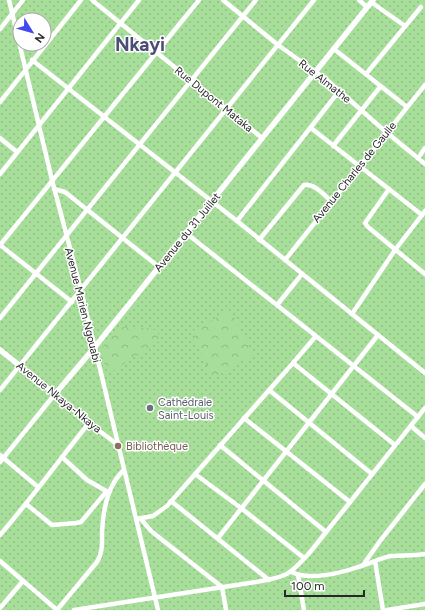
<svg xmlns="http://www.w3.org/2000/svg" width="425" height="610" viewBox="0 0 425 610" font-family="Figtree,sans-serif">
<defs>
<pattern id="grass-dots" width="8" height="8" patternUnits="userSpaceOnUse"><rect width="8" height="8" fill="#a6de9a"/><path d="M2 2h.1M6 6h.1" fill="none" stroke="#8fbe85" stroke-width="1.8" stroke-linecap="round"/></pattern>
<pattern id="forest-crowns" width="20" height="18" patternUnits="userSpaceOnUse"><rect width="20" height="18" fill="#a6de9a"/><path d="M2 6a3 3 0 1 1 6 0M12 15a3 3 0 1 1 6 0" fill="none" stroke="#8fbe85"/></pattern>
</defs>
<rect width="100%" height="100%" fill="#eae6db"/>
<path fill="url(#grass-dots)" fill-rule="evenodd" d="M0 0H425V610H0ZM20 20H44V44H20Z"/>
<g fill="url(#forest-crowns)">
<polygon points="231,310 253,355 213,378 191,332"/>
<polygon points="118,327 149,328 157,331 161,340 108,374 100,350"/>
</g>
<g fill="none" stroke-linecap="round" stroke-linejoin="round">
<g stroke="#fff" stroke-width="4.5">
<polyline points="9,0 52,180 81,290 158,610"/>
<polyline points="92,0 262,138"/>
<polyline points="223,0 278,45 327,80 386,132 425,164"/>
<polyline points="359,0 367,7"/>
<polyline points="371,2 405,26"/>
<polyline points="0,29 23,0"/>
<polyline points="334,49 407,107"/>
<polyline points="32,60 237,221 425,373"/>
<polyline points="366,74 421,7"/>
<polyline points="0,102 81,0"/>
<polyline points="311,128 422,215"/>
<polyline points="0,138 17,152"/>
<polyline points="333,146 380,87"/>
<polyline points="418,158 425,148"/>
<polyline points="0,174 139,0"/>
<polyline points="54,189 65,192 159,267"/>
<polyline points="389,189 365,223 368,227 425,274"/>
<polyline points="237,221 340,90"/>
<polyline points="186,233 418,417"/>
<path d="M259 240 304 185C314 183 324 195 331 201"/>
<polyline points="0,245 199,0"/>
<polyline points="0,245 72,302"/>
<polyline points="285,260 425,85"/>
<polyline points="277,305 302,274"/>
<polyline points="352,314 395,250 425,211"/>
<polyline points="0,318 256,0"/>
<polyline points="293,363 395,445"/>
<polyline points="0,390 314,0"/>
<polyline points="269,390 372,474"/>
<polyline points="244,418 350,502"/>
<polyline points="411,426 425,438"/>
<polyline points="220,445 326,532"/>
<polyline points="0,455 38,487"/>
<polyline points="62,457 87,480 108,492"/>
<polyline points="0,462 55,394 89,423 118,445"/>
<polyline points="195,474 241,508 304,558"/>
<polyline points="171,501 269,580"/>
<polyline points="26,504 52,525 76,523 81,522 106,492"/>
<polyline points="136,519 153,516 167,506 293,363 316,336"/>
<polyline points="141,519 151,531 222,587 226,610"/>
<path d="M0 535C31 499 59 460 89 423"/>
<polyline points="218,538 378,335"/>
<polyline points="0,561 57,610"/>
<polyline points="375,561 383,610"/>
<polyline points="363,565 380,541 425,484"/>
<path d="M292 572C308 581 341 573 358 567 369 564 380 558 391 556 402 555 413 556 425 554"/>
<polyline points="298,575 304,610"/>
<polyline points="0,608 23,581"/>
<path d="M57 610 97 562C103 552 102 543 102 532 103 510 107 486 123 471"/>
<path d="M74 610 256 582C287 577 290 575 311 551L425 408"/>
<polyline points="387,610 425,604"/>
</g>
<polyline stroke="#fff" stroke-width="5.5" points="0,350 55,394 94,348 373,0"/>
</g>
<circle fill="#6b7280" stroke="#fff" stroke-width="1.5" cx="150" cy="408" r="4"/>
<circle fill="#8d6e63" stroke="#fff" stroke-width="1.5" cx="118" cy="446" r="4"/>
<g text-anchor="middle" stroke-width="3" stroke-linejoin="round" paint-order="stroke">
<g font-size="11" fill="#282828" stroke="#fff">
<text transform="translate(325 81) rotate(38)" y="4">Rue Almathe</text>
<text transform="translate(214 99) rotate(39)" y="4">Rue Dupont Mataka</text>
<text transform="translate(354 172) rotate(-51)" y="4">Avenue Charles de Gaulle</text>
<text transform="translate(187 232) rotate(-51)" y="4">Avenue du 31 Juillet</text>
<text transform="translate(83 305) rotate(76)" y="4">Avenue Marien Ngouabi</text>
<text transform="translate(59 397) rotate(39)" y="4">Avenue Nkaya-Nkaya</text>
</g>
<g font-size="11" fill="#5b616d" stroke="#fff" text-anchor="start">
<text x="158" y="406">Cathédrale<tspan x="158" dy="13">Saint-Louis</tspan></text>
</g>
<g font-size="11" fill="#785e54" stroke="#fff" text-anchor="start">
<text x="126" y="450">Bibliothèque</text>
</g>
<g font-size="19" font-weight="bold" fill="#4c4d76" stroke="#fff">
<text x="140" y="51">Nkayi</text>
</g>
</g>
<g transform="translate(32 32) rotate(127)"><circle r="19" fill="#ffffff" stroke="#a9a9a9"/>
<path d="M0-3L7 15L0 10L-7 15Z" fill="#4448ee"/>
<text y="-6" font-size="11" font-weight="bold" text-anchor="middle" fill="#282828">N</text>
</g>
<path d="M285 590v6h79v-6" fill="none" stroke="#282828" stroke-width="2"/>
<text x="291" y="590" font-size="12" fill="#282828" stroke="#ffffff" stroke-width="3" paint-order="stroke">100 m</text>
</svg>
